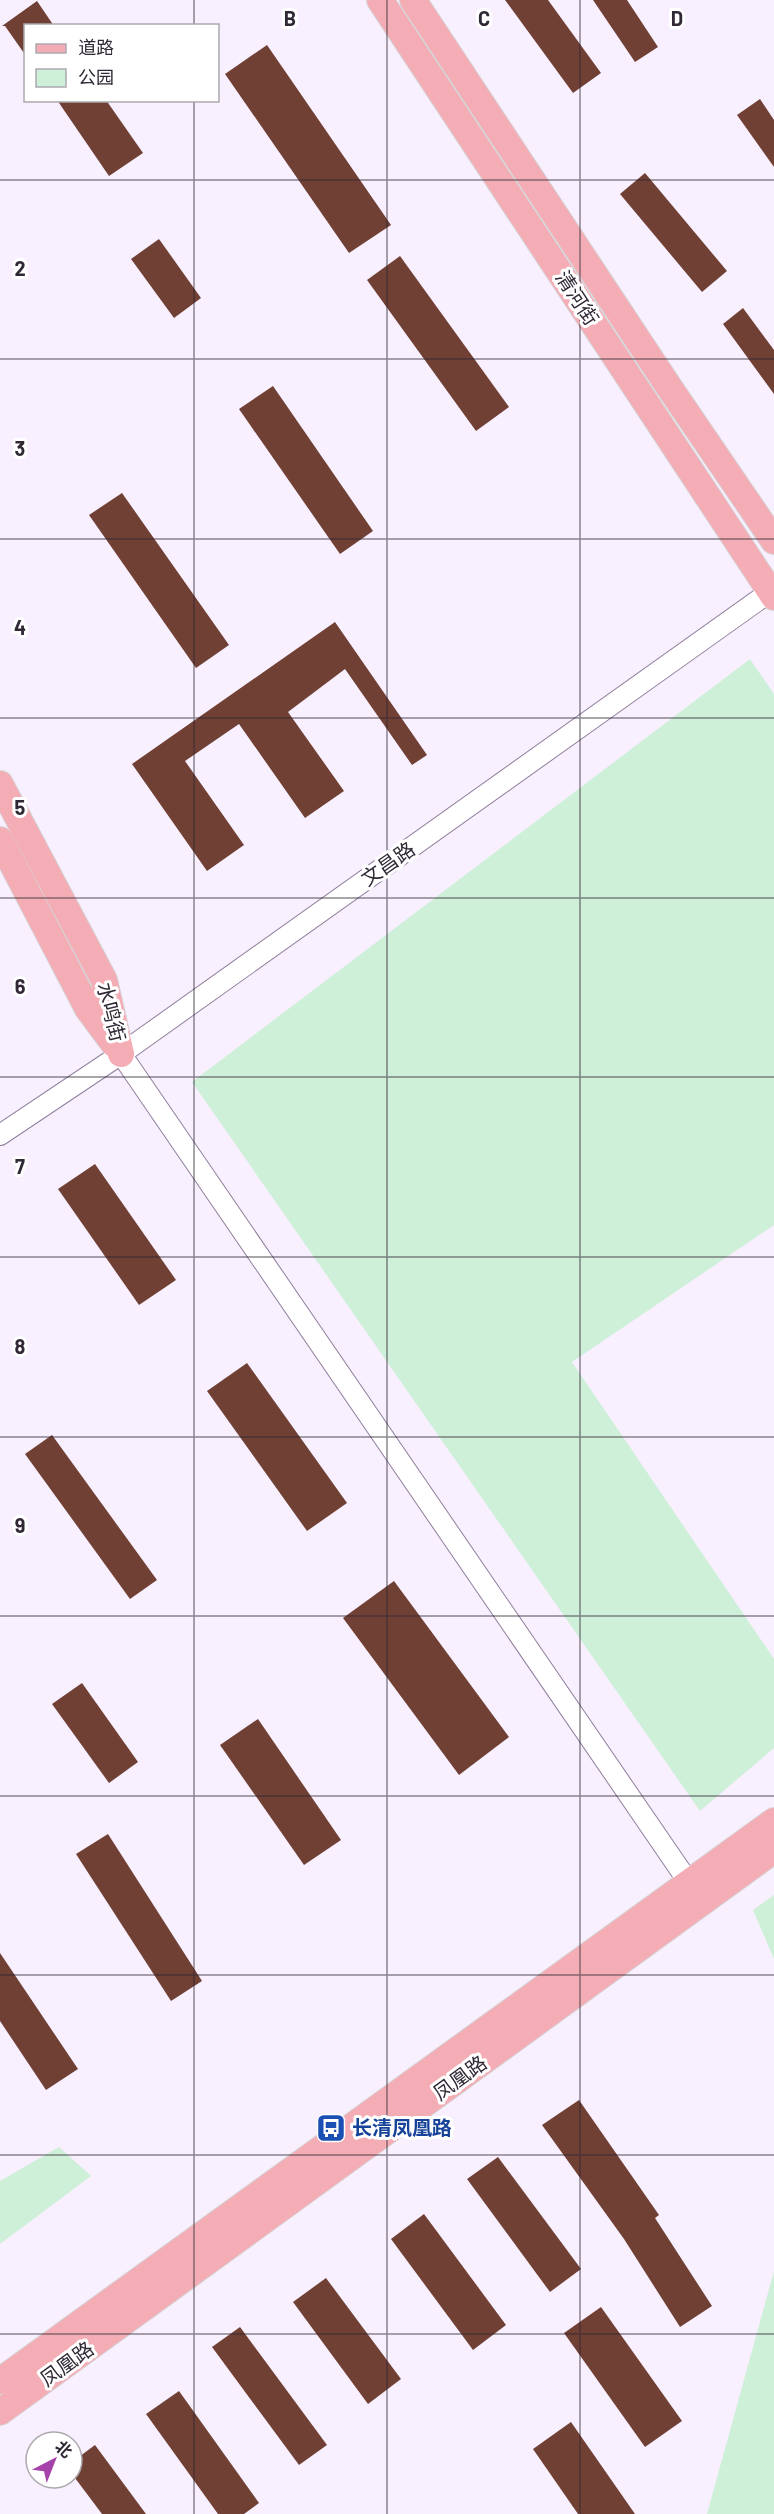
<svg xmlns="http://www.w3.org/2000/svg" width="774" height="2514" viewBox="0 0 774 2514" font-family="Barlow,'Noto Sans SC',sans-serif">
<rect width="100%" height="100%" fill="#f8f0fe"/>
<g fill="#ceefd8">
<polygon points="750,659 774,694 774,1225 572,1362 774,1659 774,1748 700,1811 192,1082"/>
<polygon points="774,1895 774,1959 753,1910"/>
<polygon points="59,2147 91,2176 0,2244 0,2181"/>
<polygon points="774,2271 774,2514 707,2514"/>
</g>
<g fill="#704035">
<polygon points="505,0 548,0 601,73 573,93"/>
<polygon points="593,0 627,0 658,47 635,62"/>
<polygon points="37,1 54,26 26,26 26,56 5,26 2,26"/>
<polygon points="267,45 391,225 349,253 225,74"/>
<polygon points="760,99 774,120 774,167 737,115"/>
<polygon points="57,100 106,100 143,153 109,176"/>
<polygon points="645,173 727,271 702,292 620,194"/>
<polygon points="159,239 201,298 174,318 131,259"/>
<polygon points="400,256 509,407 476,431 367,280"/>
<polygon points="743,308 774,350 774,394 723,324"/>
<polygon points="273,386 373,531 340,554 239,409"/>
<polygon points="122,493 229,645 196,668 89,515"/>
<polygon points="335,622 427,755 412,765 345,669 288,712 344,791 305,818 239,724 185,761 244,845 207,871 132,764"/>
<polygon points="95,1164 176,1280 139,1305 58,1189"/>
<polygon points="247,1363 347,1503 307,1531 207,1391"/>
<polygon points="52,1435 157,1580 130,1599 25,1454"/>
<polygon points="394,1581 509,1737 459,1775 343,1618"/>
<polygon points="82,1683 138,1762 109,1783 52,1704"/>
<polygon points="258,1719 341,1840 304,1865 220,1745"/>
<polygon points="108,1834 202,1981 171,2001 76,1854"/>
<polygon points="0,1953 78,2069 46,2090 0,2021"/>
<polygon points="579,2100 659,2215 655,2218 712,2306 680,2327 624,2239 542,2125"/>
<polygon points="498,2157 581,2269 550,2292 467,2179"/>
<polygon points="424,2214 506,2325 473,2350 391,2239"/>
<polygon points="326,2278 401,2379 368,2404 293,2302"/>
<polygon points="601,2307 682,2421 645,2447 564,2333"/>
<polygon points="240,2327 327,2445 299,2465 212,2347"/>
<polygon points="179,2391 259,2503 244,2514 218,2514 146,2414"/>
<polygon points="571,2422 635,2514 578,2514 533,2449"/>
<polygon points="95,2445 146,2514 102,2514 72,2474 72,2462"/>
</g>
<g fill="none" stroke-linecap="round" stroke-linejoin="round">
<g stroke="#917f9d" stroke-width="22">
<g id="minor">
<polyline points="121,1054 696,1893"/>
<polyline points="0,1135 121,1054 774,589"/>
</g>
</g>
<g stroke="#d6d4d7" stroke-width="28">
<g id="major">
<polyline points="380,0 774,597"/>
<polyline points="413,0 669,387 774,541"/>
<polyline points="0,784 104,980 121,1054"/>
<polyline points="0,840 88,1009 114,1044"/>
<polyline points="0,2381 774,1821"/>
<polyline points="0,2412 774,1850"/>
</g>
</g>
<use href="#minor" stroke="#fff" stroke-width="20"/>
<use href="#major" stroke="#f4adb5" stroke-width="26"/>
</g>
<path fill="none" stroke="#302835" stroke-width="1.5" stroke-opacity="0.55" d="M194 0V26M387 0V2514M580 0V2514M194 100V2514M0 180H774M0 359H774M0 539H774M0 718H774M0 898H774M0 1077H774M0 1257H774M0 1437H774M0 1616H774M0 1796H774M0 1975H774M0 2155H774M0 2334H774"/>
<defs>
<g id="bus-square" transform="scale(1.5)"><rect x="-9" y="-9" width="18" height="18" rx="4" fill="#1a4fb4" stroke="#fff"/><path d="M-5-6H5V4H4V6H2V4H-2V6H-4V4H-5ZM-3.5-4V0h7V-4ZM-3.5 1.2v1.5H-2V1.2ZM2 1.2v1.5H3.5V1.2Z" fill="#fff"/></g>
</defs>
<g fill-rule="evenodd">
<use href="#bus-square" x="331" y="2128"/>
</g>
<g text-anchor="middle" stroke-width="6" stroke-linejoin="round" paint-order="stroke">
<g font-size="20" fill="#302835" stroke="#fff">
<text transform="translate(577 298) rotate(57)" y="7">清河街</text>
<text transform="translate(388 864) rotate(-35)" y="7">文昌路</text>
<text transform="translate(111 1012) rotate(76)" y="7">水鸣街</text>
<text transform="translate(460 2078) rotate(-36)" y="7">凤凰路</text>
<text transform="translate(67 2364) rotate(-36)" y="7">凤凰路</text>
</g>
<g font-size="20" font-weight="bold" fill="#164399" stroke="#fff" text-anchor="start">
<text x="352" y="2135">长清凤凰路</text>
</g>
</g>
<g font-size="20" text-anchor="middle" font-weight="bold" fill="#302835" stroke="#fff" stroke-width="6" stroke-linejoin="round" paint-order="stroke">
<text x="290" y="26">B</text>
<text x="484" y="26">C</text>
<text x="677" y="26">D</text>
<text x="20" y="276">2</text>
<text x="20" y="456">3</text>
<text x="20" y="635">4</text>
<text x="20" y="815">5</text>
<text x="20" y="994">6</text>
<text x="20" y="1174">7</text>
<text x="20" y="1354">8</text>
<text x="20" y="1533">9</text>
</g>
<rect x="24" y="24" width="195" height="78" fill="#ffffff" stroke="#aca9ae" stroke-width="1.5"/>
<rect x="36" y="44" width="30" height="9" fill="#f4adb5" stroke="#aca9ae" stroke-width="1.5"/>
<text x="78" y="54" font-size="18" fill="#302835">道路</text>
<rect x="36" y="69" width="30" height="18" fill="#ceefd8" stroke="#aca9ae" stroke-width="1.5"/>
<text x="78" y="84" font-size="18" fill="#302835">公园</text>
<g transform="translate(54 2460) rotate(42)"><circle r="28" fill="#ffffff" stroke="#aca9ae" stroke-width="1.5"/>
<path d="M0-4.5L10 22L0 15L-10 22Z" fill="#a643aa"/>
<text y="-9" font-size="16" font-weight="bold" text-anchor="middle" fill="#302835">北</text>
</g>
</svg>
